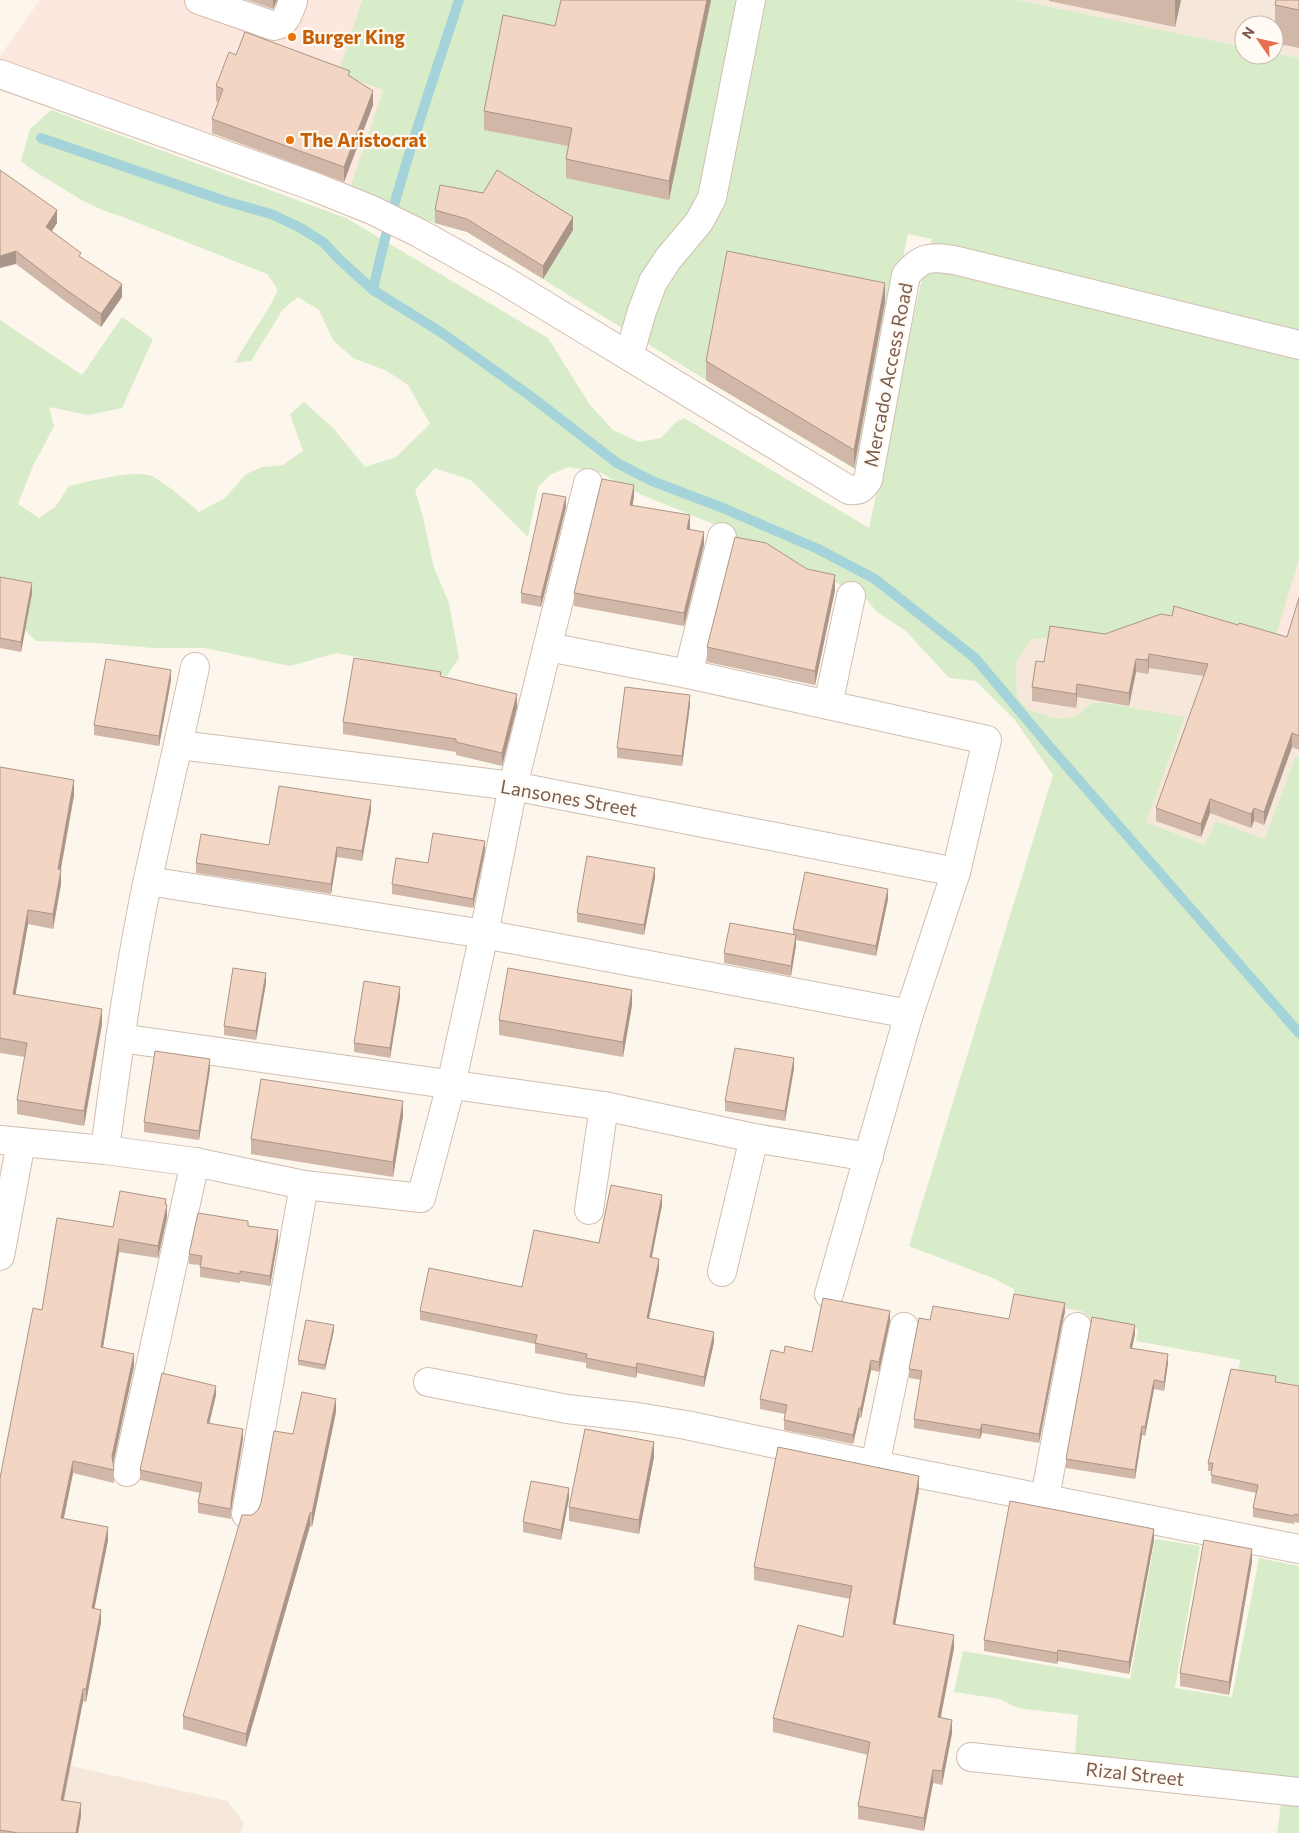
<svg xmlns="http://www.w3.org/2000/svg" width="1299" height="1833" viewBox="0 0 1299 1833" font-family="Commissioner,sans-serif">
<rect width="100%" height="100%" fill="#fdf6ec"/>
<g fill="#f5e8da">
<polygon points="1017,0 1299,0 1299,58 1274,53 1274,25 1244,25 1244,47"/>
<polygon points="1114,634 1299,650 1299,758 1295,757 1265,839 1216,821 1206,845 1146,822 1185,717 1106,703 1084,708 1080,714 1072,717 1059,719 1027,710 1017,697 1016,662 1031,639"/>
<polygon points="0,1750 227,1801 244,1823 241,1833 0,1833"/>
</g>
<g fill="#fde8e0">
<polygon points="40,0 362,0 338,74 383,90 349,191 0,60 0,56"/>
<polygon points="1299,559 1299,650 1274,643"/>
</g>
<g fill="#d8ecc9">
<path d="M362 0H1017L1244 47V55H1274V53L1299 58V559L1274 643 1114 634 1031 639 1016 662 1017 697 1028 710 1059 719 1072 717 1080 714 1084 708 1095 703H1106L1185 717 1146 822 1205 845 1216 821 1265 839 1295 757 1299 758V1387L1238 1375 1240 1360 1136 1341 1138 1329 1095 1321 1081 1311 1015 1300 1014 1289 995 1279 909 1246 1053 775 1014 719 976 681 949 678 906 631 877 612 862 594 735 539 733 532 647 497 626 488 602 473 568 467 550 475 538 487 528 537 471 480 435 468 415 490 423 517 434 568 449 603 459 658 447 676 337 653 290 666 205 648H152L98 643 36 641 24 629 0 594V320L82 375 122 317 153 339 122 408 88 415 49 407 54 426 33 466 18 504 39 518 55 507 69 486C92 481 127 471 149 475 160 478 190 504 199 512L225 498 246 474 263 467 283 465 303 451 290 414 304 402 333 428 365 467 396 457 430 424 408 385 387 371 353 358 333 340 319 310 298 297 283 309 251 361 235 363C248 338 266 316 278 290L267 274 123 217C95 209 78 198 54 183 42 176 31 170 21 161L30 129 51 110 346 218 548 338 590 405 613 430 639 442 661 438 676 422 684 418 869 528 922 278 932 239 908 234 858 471 706 380 467 232 414 217 349 191 383 90 338 74Z"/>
<polygon points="1155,1539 1200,1546 1175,1688 1232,1697 1259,1558 1299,1566 1299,1778 1075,1754 1078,1715 1025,1709 1013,1706 1000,1699 954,1692 963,1651 1130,1679"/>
<polygon points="1281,1804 1299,1805 1299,1833 1277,1833"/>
</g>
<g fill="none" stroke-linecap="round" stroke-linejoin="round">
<g stroke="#a5d3da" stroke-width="10">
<polyline points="41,138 225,201 271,214 299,227 323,242 339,259 373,290 442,333 529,395 617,463 652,481 723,508 818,549 875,579 975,658 1050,747 1299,1033"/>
<path d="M373 290C394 191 428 96 459 0"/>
</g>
<g stroke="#d1beb0" stroke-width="30">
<g id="minor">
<path d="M199 0 274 26C287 24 289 11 293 1"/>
<path d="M0 74 315 187 372 210 419 233 505 281 849 490C859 491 862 489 868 480L906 275C921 257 931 256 954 260L1299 345"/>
<polyline points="629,356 642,311 653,282 668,259 699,222 712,198 751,0"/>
<polyline points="548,647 688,674 987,740 956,872 909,1014 829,1294"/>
<polyline points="688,674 722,537"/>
<polyline points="828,705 851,596"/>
<polyline points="179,745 513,786 956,872"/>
<polyline points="148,881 484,934 909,1014"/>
<polyline points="120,1038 604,1106 754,1138 869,1157"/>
<polyline points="0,1140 105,1150 195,1162 304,1185 421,1198 451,1085 484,934 513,786 588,483"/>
<path d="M105 1150C117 1059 129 969 148 879 163 809 180 738 195 667"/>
<polyline points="589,1210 604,1106"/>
<polyline points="0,1256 21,1142"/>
<polyline points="722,1272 754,1138"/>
<polyline points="428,1382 567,1409 637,1417 686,1425 875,1465 1299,1549"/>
<polyline points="875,1465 904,1327"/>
<polyline points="127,1472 195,1162"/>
<polyline points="1045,1497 1077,1327"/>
<polyline points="246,1514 304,1185"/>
<polyline points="971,1757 1299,1792"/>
</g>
</g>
<use href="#minor" stroke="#fff" stroke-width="28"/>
</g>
<g fill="#d1b7a8">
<polygon points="247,0 277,0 273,9"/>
<polygon points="561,0 711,0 669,200 566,178 566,159 568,146 484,130 484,111 555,26"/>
<polygon points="1049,0 1181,0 1175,27 1049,1"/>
<polygon points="1299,0 1299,48 1275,43 1275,5"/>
<polygon points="236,55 350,77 373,105 344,182 212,133 212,119 218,102 216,101 216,86"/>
<polygon points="0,170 57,223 52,231 81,257 122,297 101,327 65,301 16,264"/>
<polygon points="435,210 573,230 543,279 467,232 435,223"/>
<polygon points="885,302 854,468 706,380 706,361"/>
<polygon points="634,497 632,506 690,528 690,529 704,545 684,626 574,606 574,593"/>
<polygon points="566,507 541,607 521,603 521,593"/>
<polygon points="0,577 32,593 21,652 0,648"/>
<polygon points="835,590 815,685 707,662 707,647"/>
<polygon points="1299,598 1299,750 1292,747 1264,825 1254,821 1251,828 1210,813 1201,837 1156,821 1156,808 1204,676 1149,668 1148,674 1136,672 1129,706 1077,697 1076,708 1032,701 1032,687 1044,662 1105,634 1238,625 1287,637"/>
<polygon points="441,677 517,707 502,766 456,755 456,752 343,734 343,722"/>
<polygon points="171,680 159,746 94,735 94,725"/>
<polygon points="690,705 682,766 617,758 617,748"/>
<polygon points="0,767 74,795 61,869 61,884 53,929 28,924 15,995 102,1024 84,1126 17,1114 17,1100 25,1057 0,1053"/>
<polygon points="371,810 362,861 337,857 331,894 196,873 196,863 269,845"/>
<polygon points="485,850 473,908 392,894 392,884 428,863"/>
<polygon points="655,878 644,935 577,922 577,913"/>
<polygon points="888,899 876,956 796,940 796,945 791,976 724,963 724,953 793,934 793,929"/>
<polygon points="266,983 256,1040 224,1035 224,1026"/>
<polygon points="400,997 390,1058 354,1052 354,1043"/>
<polygon points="632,1005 623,1057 499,1035 499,1020"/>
<polygon points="794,1068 785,1121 725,1111 725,1101"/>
<polygon points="210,1069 199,1140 144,1132 144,1122"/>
<polygon points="403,1116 393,1177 251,1154 251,1139"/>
<polygon points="166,1204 167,1217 158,1258 119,1252 103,1347 134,1366 113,1463 114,1470 114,1483 73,1473 64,1518 108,1540 94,1608 101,1622 86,1702 83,1701 64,1800 81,1816 78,1833 0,1833 0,1478 42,1310 113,1227"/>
<polygon points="662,1205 651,1257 659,1269 649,1318 714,1342 704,1387 637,1373 636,1378 586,1368 586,1363 535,1353 535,1344 420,1320 420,1311 522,1287 599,1243"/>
<polygon points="248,1226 278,1240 270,1286 240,1281 240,1283 200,1277 200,1265 189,1264 189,1254"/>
<polygon points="1065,1312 1062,1324 1039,1443 982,1433 980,1439 914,1428 914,1419 921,1380 909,1378 909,1369 1009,1319"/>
<polygon points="890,1321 879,1372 871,1370 861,1418 859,1418 853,1444 784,1430 784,1420 785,1414 760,1409 760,1399 784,1353 812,1352"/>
<polygon points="334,1330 325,1370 298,1365 298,1360"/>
<polygon points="1135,1334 1132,1348 1168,1363 1164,1391 1154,1389 1145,1436 1142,1435 1135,1479 1066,1468 1066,1459"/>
<polygon points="1276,1382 1299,1386 1299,1523 1295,1522 1294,1524 1253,1517 1253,1508 1256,1493 1211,1483 1212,1471 1208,1471 1208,1463"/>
<polygon points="216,1395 209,1423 243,1439 231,1508 231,1519 198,1513 198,1503 200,1493 140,1480 140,1470"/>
<polygon points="336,1412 312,1527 310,1526 246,1747 183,1729 183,1716 252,1515 258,1510 293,1434"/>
<polygon points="654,1457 639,1534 569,1521 569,1507"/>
<polygon points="919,1490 895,1625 954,1648 941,1717 952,1733 942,1785 933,1783 924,1831 858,1819 858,1806 868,1755 773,1732 773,1718 843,1637 850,1599 754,1580 754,1567"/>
<polygon points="569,1498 561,1540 523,1532 523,1522"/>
<polygon points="1154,1540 1129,1674 1058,1661 1057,1664 984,1651 984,1640"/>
<polygon points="1252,1562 1229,1695 1180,1686 1180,1673"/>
</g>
<g fill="#aa9588">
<polygon points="273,0 277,0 273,9"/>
<polygon points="707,0 711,0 669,200 669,181"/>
<polygon points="1175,0 1181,0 1175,27"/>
<polygon points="373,91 373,105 344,182 344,167"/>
<polygon points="57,210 57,223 46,239 46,227"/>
<polygon points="573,217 573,230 543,279 543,266"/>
<polygon points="16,251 16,264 0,268 0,256"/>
<polygon points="885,283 885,302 854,468 854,450"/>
<polygon points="122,284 122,297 101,327 101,314"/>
<polygon points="634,485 634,497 630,518 630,505"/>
<polygon points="566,497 566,507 541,607 541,597"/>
<polygon points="690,515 690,528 687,542 687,529"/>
<polygon points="704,532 704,545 684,626 684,613"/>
<polygon points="835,575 835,590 815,685 815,671"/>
<polygon points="32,583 32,593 21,652 21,642"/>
<polygon points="1149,654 1149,668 1148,674 1148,660"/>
<polygon points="1136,659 1136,672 1129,706 1129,693"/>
<polygon points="171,670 171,680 159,746 159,736"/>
<polygon points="1077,684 1077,697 1076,708 1076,694"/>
<polygon points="517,694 517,707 502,766 502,753"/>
<polygon points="690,695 690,705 682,766 682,756"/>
<polygon points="1292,733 1292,747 1264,825 1264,812"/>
<polygon points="74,780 74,795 58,884 58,869"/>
<polygon points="1210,799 1210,813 1201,837 1201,824"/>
<polygon points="371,800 371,810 362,861 362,851"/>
<polygon points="1254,808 1254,821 1251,828 1251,814"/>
<polygon points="485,841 485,850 473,908 473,899"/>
<polygon points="337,847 337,857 331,894 331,884"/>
<polygon points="655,868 655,878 644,935 644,925"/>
<polygon points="61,870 61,884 53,929 53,914"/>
<polygon points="888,889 888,899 876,956 876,946"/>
<polygon points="28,910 28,924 13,1009 13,994"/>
<polygon points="796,935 796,945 791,976 791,966"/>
<polygon points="266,973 266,983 256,1040 256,1031"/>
<polygon points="400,987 400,997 390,1058 390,1048"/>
<polygon points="632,990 632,1005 623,1057 623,1042"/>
<polygon points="102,1009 102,1024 84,1126 84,1111"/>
<polygon points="794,1058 794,1068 785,1121 785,1111"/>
<polygon points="210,1059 210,1069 199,1140 199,1131"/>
<polygon points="403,1101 403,1116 393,1177 393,1162"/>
<polygon points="662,1195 662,1205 650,1267 650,1257"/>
<polygon points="166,1199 166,1210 167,1205 167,1217 158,1258 158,1246"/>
<polygon points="278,1230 278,1240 270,1286 270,1276"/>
<polygon points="119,1239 119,1252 101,1359 101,1347"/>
<polygon points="659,1259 659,1269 647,1328 647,1318"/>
<polygon points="1065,1303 1065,1312 1062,1324 1039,1443 1039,1434 1062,1315"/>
<polygon points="890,1311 890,1321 879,1372 879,1362"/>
<polygon points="334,1325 334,1330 325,1370 325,1365"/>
<polygon points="1135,1325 1135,1334 1130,1357 1130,1348"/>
<polygon points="714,1332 714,1342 704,1387 704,1377"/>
<polygon points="134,1354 134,1366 112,1469 112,1456"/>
<polygon points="1168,1354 1168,1363 1164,1391 1164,1382"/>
<polygon points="871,1360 871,1370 861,1418 861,1408"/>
<polygon points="637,1363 637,1373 636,1378 636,1368"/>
<polygon points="1154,1380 1154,1389 1145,1436 1145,1427"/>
<polygon points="216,1386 216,1395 207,1433 207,1423"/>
<polygon points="336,1399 336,1412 312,1527 312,1513"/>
<polygon points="859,1408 859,1418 853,1444 853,1435"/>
<polygon points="982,1424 982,1433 980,1439 980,1430"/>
<polygon points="1142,1426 1142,1435 1135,1479 1135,1470"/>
<polygon points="243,1429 243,1439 231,1511 231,1501"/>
<polygon points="654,1442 654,1457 639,1534 639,1520"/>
<polygon points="73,1461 73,1473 61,1531 61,1518"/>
<polygon points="919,1476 919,1490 893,1637 893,1624"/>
<polygon points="569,1488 569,1498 561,1540 561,1530"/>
<polygon points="310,1513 310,1526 246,1747 246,1734"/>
<polygon points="108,1527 108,1540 92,1621 92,1608"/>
<polygon points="1154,1529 1154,1540 1129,1674 1129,1662"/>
<polygon points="1252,1549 1252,1562 1229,1695 1229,1682"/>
<polygon points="101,1610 101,1622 86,1702 86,1689"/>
<polygon points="954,1635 954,1648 938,1730 938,1717"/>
<polygon points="1058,1650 1058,1661 1057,1664 1057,1653"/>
<polygon points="83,1689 83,1701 61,1812 61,1800"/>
<polygon points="952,1720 952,1733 942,1785 942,1771"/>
<polygon points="933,1770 933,1783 924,1831 924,1818"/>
<polygon points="81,1803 81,1816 78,1833 76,1833"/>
</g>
<g fill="#f3d5c3" stroke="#aa9588">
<polygon points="561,0 707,0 669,181 566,159 572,128 484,111 503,15 555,26"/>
<polygon points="1276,0 1299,0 1299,10 1275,5"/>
<polygon points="245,32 350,71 348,75 373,91 344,167 212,119 223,89 216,86 229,52 236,55"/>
<polygon points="0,170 57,210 46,227 81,253 79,256 122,284 101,314 65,289 16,251 0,256"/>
<polygon points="497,170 573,217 543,266 467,219 435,210 440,185 483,193"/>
<polygon points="727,251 885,283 854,450 706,361"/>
<polygon points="602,479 634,485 630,505 690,515 687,529 704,532 684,613 574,593"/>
<polygon points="543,493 566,497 541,597 521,593"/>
<polygon points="735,537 766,543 807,569 835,575 815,671 707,647"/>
<polygon points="0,577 32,583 21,642 0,638"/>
<polygon points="1299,598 1299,736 1292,733 1264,812 1254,808 1251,814 1210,799 1201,824 1156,808 1208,664 1149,654 1148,660 1136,659 1129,693 1077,684 1076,694 1032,687 1036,661 1044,662 1050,626 1105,634 1161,614 1172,616 1174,606 1238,625 1239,623 1287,637"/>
<polygon points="354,658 441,672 440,676 517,694 502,753 456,742 456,739 343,722"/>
<polygon points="106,659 171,670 159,736 94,725"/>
<polygon points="625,687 690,695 682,756 617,748"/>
<polygon points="0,767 74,780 58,869 61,870 53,914 28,910 13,994 102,1009 84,1111 17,1100 27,1043 0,1038"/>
<polygon points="279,786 371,800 362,851 337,847 331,884 196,863 201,834 269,845"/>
<polygon points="433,833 485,841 473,899 392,884 396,858 428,863"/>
<polygon points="587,856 655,868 644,925 577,913"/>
<polygon points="805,872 888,889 876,946 793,929"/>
<polygon points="730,923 796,935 791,966 724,953"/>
<polygon points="233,968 266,973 256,1031 224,1026"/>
<polygon points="508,968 632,990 623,1042 499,1020"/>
<polygon points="364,981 400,987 390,1048 354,1043"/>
<polygon points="735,1048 794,1058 785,1111 725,1101"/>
<polygon points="155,1051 210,1059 199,1131 144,1122"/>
<polygon points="261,1079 403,1101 393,1162 251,1139"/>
<polygon points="611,1185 662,1195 650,1257 659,1259 647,1318 714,1332 704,1377 637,1363 636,1368 586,1358 587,1354 535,1343 537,1335 420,1311 429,1268 522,1287 534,1230 599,1243"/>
<polygon points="120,1191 166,1199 165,1204 167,1205 158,1246 119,1239 101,1347 134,1354 112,1456 114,1470 73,1461 61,1518 108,1527 92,1608 101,1610 86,1689 83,1689 61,1800 81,1803 76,1833 18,1833 0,1830 0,1478 33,1308 42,1310 57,1218 113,1227"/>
<polygon points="198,1213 248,1221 248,1226 278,1230 270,1276 240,1271 240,1274 200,1267 202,1256 189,1254"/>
<polygon points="1014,1294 1065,1303 1062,1315 1039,1434 982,1424 980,1430 914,1419 922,1371 909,1369 919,1318 930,1320 933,1306 1009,1319"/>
<polygon points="823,1298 890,1311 879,1362 871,1360 861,1408 859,1408 853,1435 784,1420 787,1405 760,1399 771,1350 784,1353 785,1346 812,1352"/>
<polygon points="1092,1317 1135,1325 1130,1348 1168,1354 1164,1382 1154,1380 1145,1427 1142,1426 1135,1470 1066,1459"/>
<polygon points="306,1320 334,1325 325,1365 298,1360"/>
<polygon points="1231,1369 1276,1376 1275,1382 1299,1386 1299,1515 1295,1514 1294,1516 1253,1508 1258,1485 1211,1475 1213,1463 1208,1463"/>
<polygon points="162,1373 216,1386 207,1423 243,1429 231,1501 231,1509 198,1503 202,1483 140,1470"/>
<polygon points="302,1392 336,1399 312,1513 310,1513 246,1734 183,1716 242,1515 252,1515 258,1510 261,1503 274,1431 293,1434"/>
<polygon points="585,1429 654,1442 639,1520 569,1507"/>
<polygon points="778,1447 919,1476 893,1624 954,1635 938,1717 952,1720 942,1771 933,1770 924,1818 858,1806 870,1742 773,1718 798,1625 843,1637 852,1586 754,1567"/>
<polygon points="531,1481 569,1488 561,1530 523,1522"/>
<polygon points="1010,1501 1154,1529 1129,1662 1058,1650 1057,1653 984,1640"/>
<polygon points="1204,1540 1252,1549 1229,1682 1180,1673"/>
</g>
<g fill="#e8710a" stroke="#fffaf3" stroke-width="2">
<circle cx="292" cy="37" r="5"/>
<circle cx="290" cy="140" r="5"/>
</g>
<g text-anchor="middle" stroke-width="4.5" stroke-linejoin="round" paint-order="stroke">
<g font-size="19" font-weight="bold" fill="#c56008" stroke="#fffaf3" text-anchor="start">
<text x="302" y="44">Burger King</text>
<text x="300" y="147">The Aristocrat</text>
</g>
<g font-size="19" fill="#7a5c4d" stroke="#fffaf3">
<text transform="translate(888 375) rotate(-79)" y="7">Mercado Access Road</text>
<text transform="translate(569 798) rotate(10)" y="7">Lansones Street</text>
<text transform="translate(1135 1774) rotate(6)" y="7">Rizal Street</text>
</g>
</g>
<g transform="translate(1259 40) rotate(304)"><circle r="24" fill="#fffaf3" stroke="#cabbb1"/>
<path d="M0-4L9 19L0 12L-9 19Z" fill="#e76f51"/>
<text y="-8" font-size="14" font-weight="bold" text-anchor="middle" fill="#7a5c4d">N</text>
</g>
</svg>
